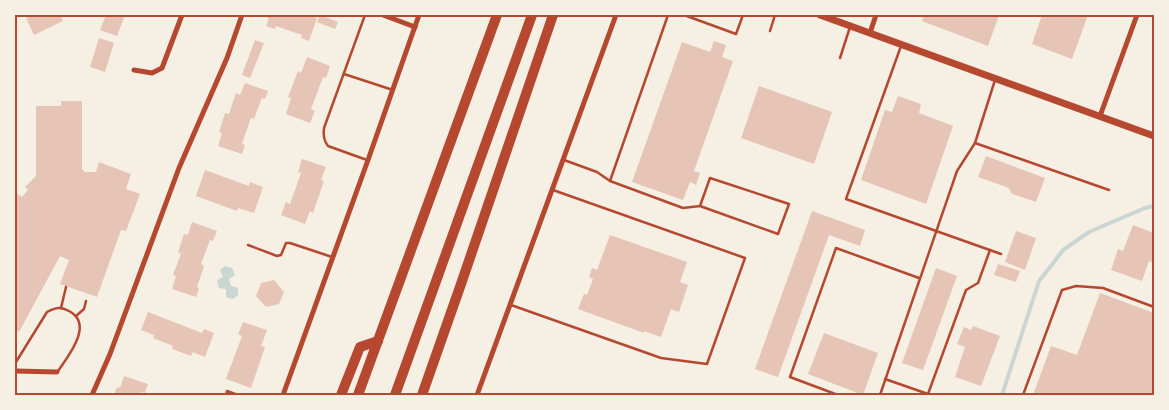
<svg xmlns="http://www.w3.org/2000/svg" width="1169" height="410" viewBox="0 0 1169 410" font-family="'IBM Plex Sans',sans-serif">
<rect width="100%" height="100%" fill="#f6efe4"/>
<polygon fill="#c9d6d2" points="225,266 232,268 235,275 229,279 231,286 238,288 238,295 233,299 226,297 226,289 219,288 217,280 223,277 220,270"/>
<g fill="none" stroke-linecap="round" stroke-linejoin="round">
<polyline stroke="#c9d6d2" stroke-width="4" points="1002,395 1039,281 1048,270 1063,250 1089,232 1145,208 1154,206"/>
</g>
<g fill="#e6c5b7">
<polygon points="32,15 60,15 63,21 34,35 26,18"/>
<polygon points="106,15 125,15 117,36 100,30"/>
<polygon points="268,15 309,15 317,18 309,41 301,38 302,35 276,26 275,29 266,26 269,19 267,18"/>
<polygon points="320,15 338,22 335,29 317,22"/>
<polygon points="924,15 999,15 988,46 922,21"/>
<polygon points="1042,15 1088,15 1072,59 1032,44"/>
<polygon points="99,38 114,43 105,72 90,67"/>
<polygon points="255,40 264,43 250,78 242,75"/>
<polygon points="714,41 726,45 722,57 733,61 694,171 700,173 696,185 690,182 683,200 632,182 682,42 710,52"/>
<polygon points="307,57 330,66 326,78 323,77 311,109 315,111 310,123 286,114 291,98 288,97 298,71 301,73"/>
<polygon points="245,83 268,91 265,99 262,98 254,119 251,118 242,144 245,145 242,154 218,146 222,133 219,132 225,113 229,114 236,93 240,95"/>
<polygon points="759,86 832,112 814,164 741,138"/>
<polygon points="898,96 921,104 919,113 953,126 926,204 861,180 885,110 892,112"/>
<polygon points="61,101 82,101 82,170 84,170 84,172 96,172 99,162 131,174 126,189 140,194 126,231 121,230 97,297 60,284 69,260 60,256 19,332 15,329 15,192 22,197 28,190 25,187 36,176 36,106 61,106"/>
<polygon points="986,156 1045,178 1036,202 1012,194 1009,188 978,177"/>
<polygon points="302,159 326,167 321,180 324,181 313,213 310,211 305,224 281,215 286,202 290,204 301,173 298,172"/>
<polygon points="205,170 249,186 250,182 263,187 254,213 238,208 237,211 196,196"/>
<polygon points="812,211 865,230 860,246 829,235 778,377 755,369"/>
<polygon points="192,222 217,231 213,241 210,240 201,264 204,266 197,287 199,288 196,297 172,289 176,276 173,275 181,254 178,252 184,234 188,235"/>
<polygon points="1133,225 1154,233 1154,263 1149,261 1142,281 1111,270 1118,249 1123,251"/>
<polygon points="1016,231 1036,238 1025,270 1005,262"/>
<polygon points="610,235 687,262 680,282 688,285 679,312 671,309 661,337 644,331 644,333 578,309 584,294 587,295 593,279 589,277 592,268 597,270"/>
<polygon points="998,264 1020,271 1016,282 994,275"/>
<polygon points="936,268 957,276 923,370 902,363"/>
<polygon points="274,280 284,292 279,304 266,307 256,296 261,283"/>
<polygon points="1100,293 1154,313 1154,395 1033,395 1051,346 1077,355"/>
<polygon points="148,312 202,333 204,329 214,333 205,357 193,352 191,356 172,349 173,346 153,338 154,335 141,330"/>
<polygon points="243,322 267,330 261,346 265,347 251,388 226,379 242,336 238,334"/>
<polygon points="973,326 1000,336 981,386 955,377 965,347 957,344 964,327 971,330"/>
<polygon points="824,333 878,353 863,395 808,374"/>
<polygon points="124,376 148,384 145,393 141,392 140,395 114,395 117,387 120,388"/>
</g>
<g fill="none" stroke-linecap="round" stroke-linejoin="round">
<g stroke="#b5482f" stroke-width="2.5">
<path d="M365 15 324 128C323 135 324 141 328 146L367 160"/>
<polyline points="684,15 736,34 743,15"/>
<polyline points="770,31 775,15"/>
<polyline points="901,46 846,199 1001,254"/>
<polyline points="840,58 850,27"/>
<polyline points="344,74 393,90"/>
<polyline points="975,143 1109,190"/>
<polyline points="564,160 597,172 610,181 683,208 700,206 778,234 789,204 710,178 700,206"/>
<polyline points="610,181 668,15"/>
<polyline points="248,245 277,256 281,255 286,243 290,243 332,257"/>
<polyline points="511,305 661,358 707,364 745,258 553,190"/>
<polyline points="61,308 66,287"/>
<polyline points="76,316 84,309 86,301"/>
<path d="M15 370 16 362 47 312C54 308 60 306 69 311 94 324 69 355 58 371"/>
<polyline points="885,379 928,394 966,290 978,283 990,250"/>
<polyline points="226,395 227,391 238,395"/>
<polyline points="838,395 790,377 836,248 919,278"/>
<polyline points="880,395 957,171 975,143 995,80"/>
<polyline points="1023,395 1062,290 1076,286 1103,288 1154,307"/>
</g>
<g stroke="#b5482f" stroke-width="5">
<polyline points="383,15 415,27"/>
<polyline points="870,33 876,15"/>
<polyline points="134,70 152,73 162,68 182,15"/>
<polyline points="1100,116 1137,15"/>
<polyline points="15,371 57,372"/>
<polyline points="92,395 110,354 179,168 227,58 242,15"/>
<polyline points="283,395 368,160 419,15"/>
<polyline points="477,395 616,15"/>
</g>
<polyline stroke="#b5482f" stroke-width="7" points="820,15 1154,136"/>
<g stroke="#b5482f" stroke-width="10">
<polyline points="341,395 360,347 378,341"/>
<polyline points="358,395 497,15"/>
<polyline points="395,395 532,15"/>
<polyline points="422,395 461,284 553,15"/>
</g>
</g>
<rect width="1169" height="410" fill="none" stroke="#f6efe4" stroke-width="32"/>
<rect x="16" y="16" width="1137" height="378" fill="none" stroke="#b5482f" stroke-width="2"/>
</svg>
